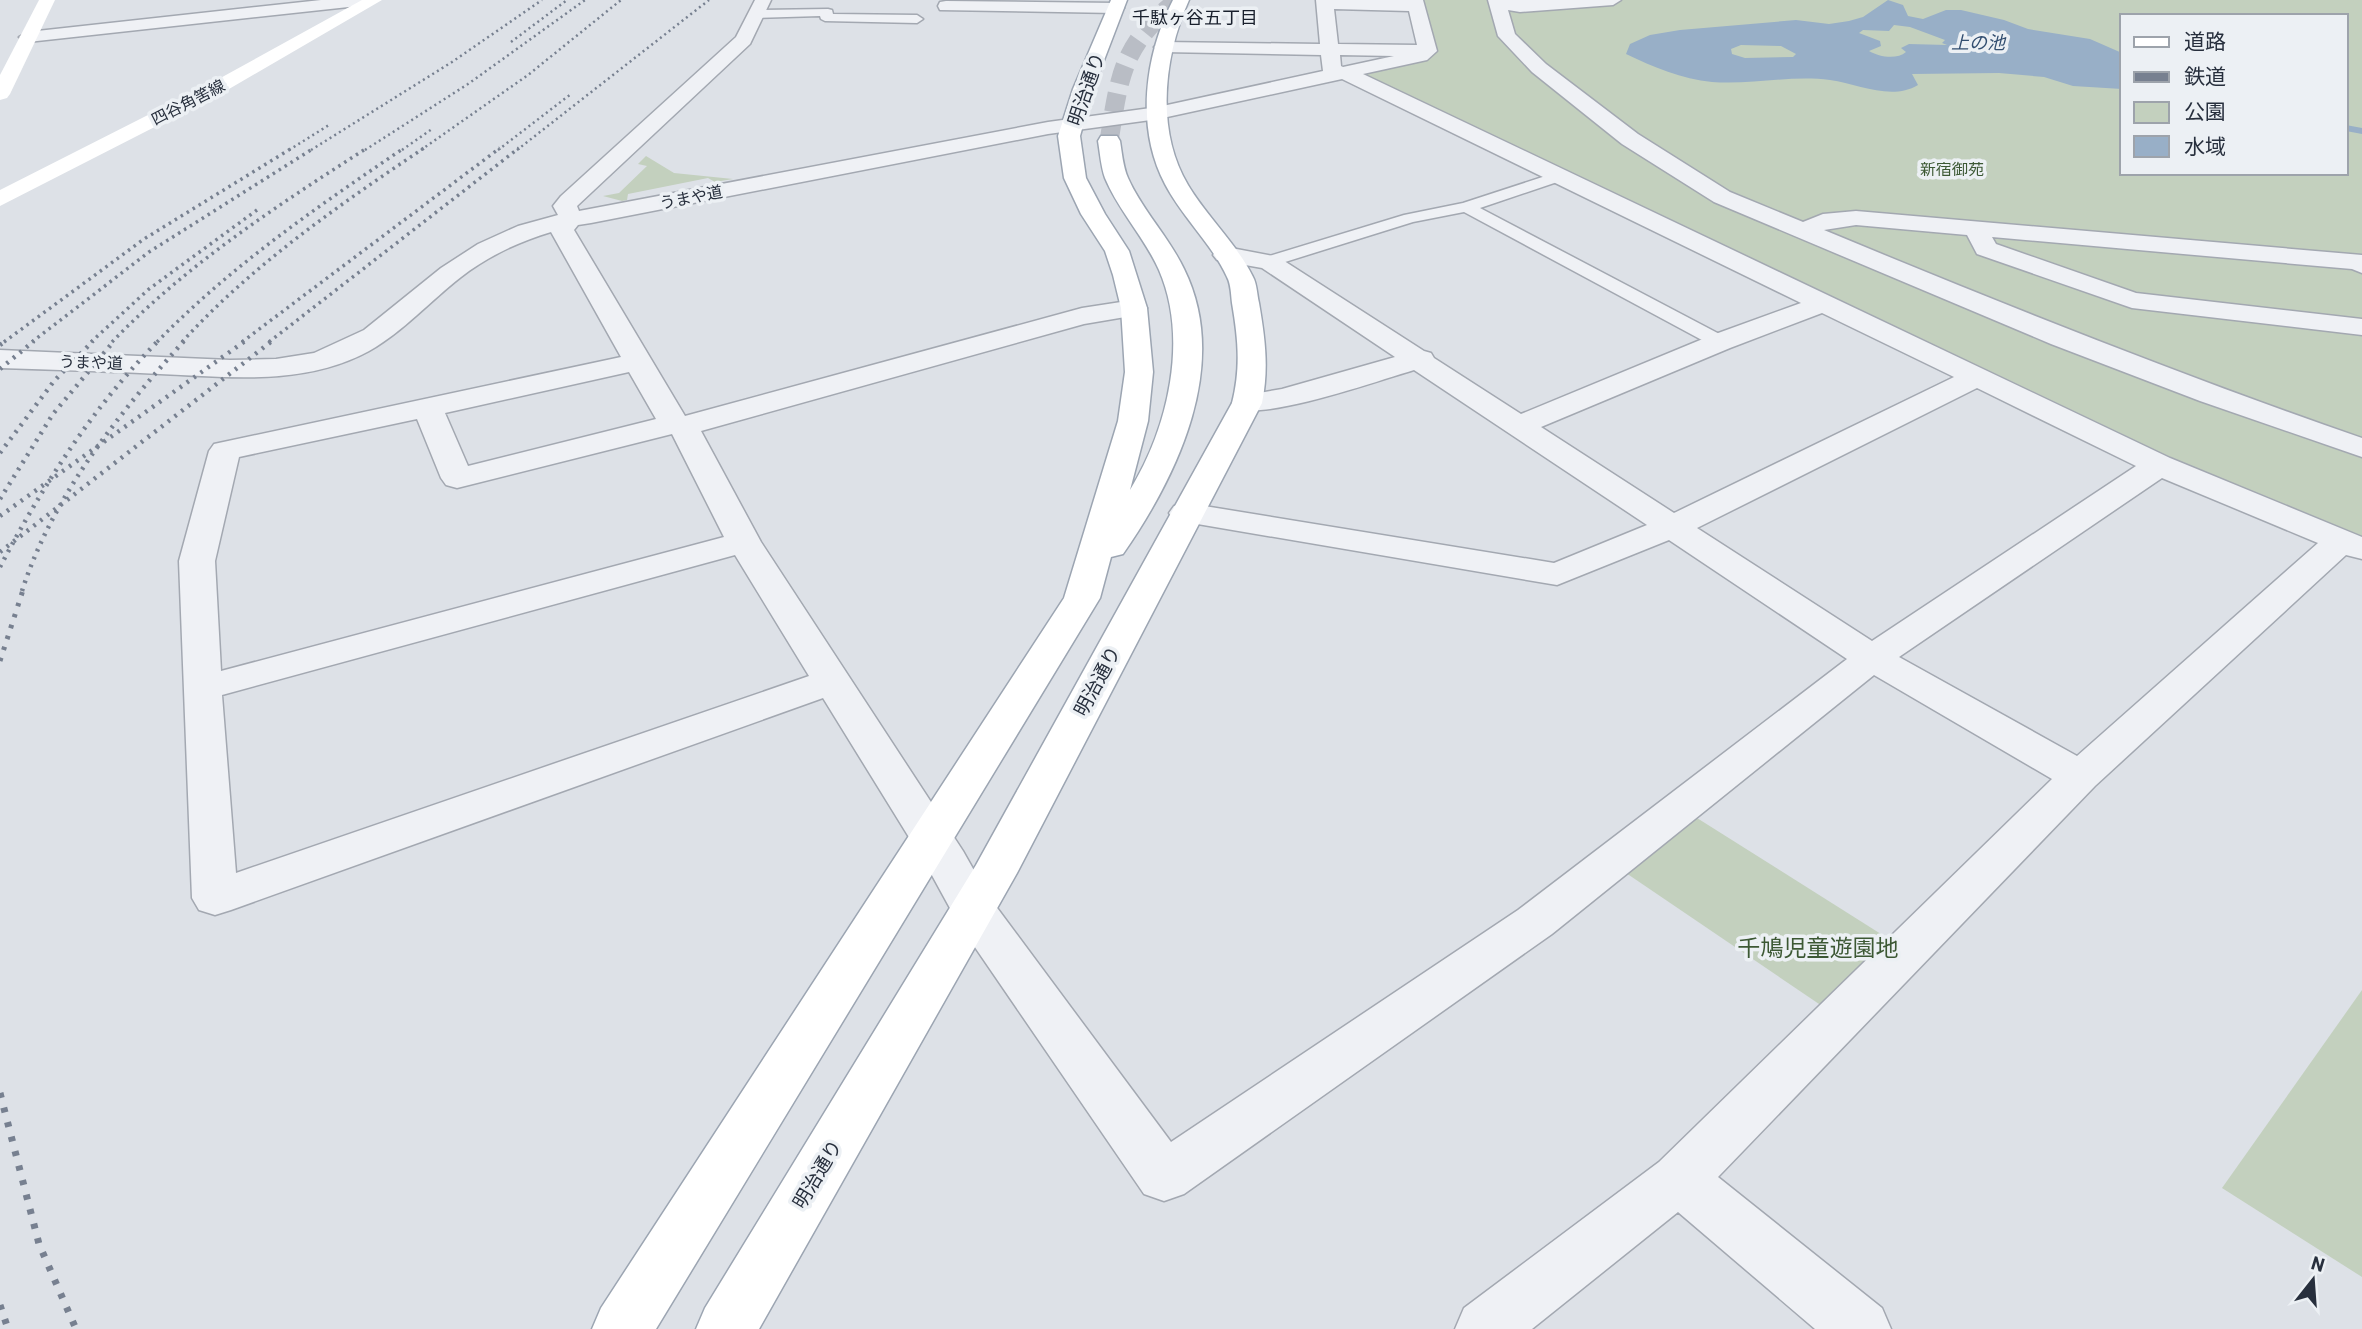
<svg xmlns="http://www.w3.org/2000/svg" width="2362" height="1329" viewBox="0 0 2362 1329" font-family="Barlow,'Noto Sans JP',sans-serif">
<rect width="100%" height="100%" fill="#dde1e7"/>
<g fill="#c3d0be" fill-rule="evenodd">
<path d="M1422 0H2362V540L2246 494 1360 75 1433 53ZM2122 16H2346V173H2122Z"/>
<polygon points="646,156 674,173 733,179 715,182 708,178 628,194 627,200 622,201 603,196 619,193 647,166 638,164"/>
<polygon points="1697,818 1892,941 1822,1006 1626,873"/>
<polygon points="2362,990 2362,1277 2222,1188"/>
</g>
<path fill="#98afc7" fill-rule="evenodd" d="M1888 0 1903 5 1908 16 1923 19 1946 10H1961L2004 20 2028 29 2090 39 2122 53V89L2073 86 2044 77 1999 73 1912 74 1918 85C1891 101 1859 84 1830 80 1791 75 1751 85 1712 82 1682 79 1653 67 1626 54L1630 44 1650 35 1680 30 1796 20 1829 24 1849 21 1863 17ZM1894 25 1910 27 1945 40 1942 43 1947 45 1909 44 1901 48 1906 52C1897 60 1879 57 1869 51L1881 46 1880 41 1859 33 1863 30 1889 31ZM1741 45 1781 46 1796 54 1793 57 1745 58 1732 54 1731 49Z"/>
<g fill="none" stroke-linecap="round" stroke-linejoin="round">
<polygon fill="#98afc7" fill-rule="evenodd" points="2346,125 2362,128 2362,134 2346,131"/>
<path stroke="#b9bdc5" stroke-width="19" stroke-dasharray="19 10" stroke-linecap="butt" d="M1109 141C1120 73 1122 45 1178 0"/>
<g stroke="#a3a8b1" stroke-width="3">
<g id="lane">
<polygon points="828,9 832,10 833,14 917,15 923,19 917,23 825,21 821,19 820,16 757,18 751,14 757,10"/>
<polygon points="1561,171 1569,176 1566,179 1480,208 1727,338 1730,342 1727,346 1713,346 1464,212 1413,222 1269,267 1260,262 1263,258 1404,215 1463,203"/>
</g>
</g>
<g stroke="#a3a8b1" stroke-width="3">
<g id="street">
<polygon points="321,0 375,0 367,5 28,42 19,37 28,32"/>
<path d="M755 0H771L750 44 577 206 579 211 1048 122 1158 107 1323 71 1321 55 1163 52 1154 47 1163 42 1320 44 1316 0H1423L1437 51 1427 60 1363 74 2170 458 2362 537V559L2346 555 2095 786 1718 1177 1882 1308 1891 1329H1815L1678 1212 1532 1329H1455L1464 1308 1659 1162 2052 779 1874 675 1552 934 1184 1194 1164 1201 1144 1194 957 921 928 868 823 698 231 910 215 915 199 910 192 898 179 561 209 451 214 444 621 357 551 232C518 242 488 256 461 277 430 301 404 331 369 351 305 386 230 377 160 374 107 371 53 370 0 368V350L230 360 276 359 314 353 364 330 441 268 478 244 518 226 558 215 553 206 561 196 736 37ZM1334 9 1409 11 1417 45 1338 44ZM1340 55 1394 56 1343 67 1341 66ZM1342 79 1801 303 1710 336 1521 414 1434 358 1431 353 1424 351 1278 257 1226 247 1217 250 1213 255 1217 260 1262 268 1395 357 1282 389 1236 397 1232 403 1236 409C1273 418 1374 382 1414 370L1647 525 1554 563 1186 503 1174 506 1169 513 1174 520 1557 585 1669 540 1847 659 1518 910 1171 1142 989 897 963 851 761 542 701 431 1084 324 1143 314 1147 308 1143 302 1134 300 1082 308 685 416 574 230 578 225 591 223 1048 134 1158 119ZM1822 313 1954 377 1674 513 1541 427 1730 348ZM629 372 656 419 468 466 445 413ZM1977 388 2136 466 1872 641 1697 528ZM417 419 441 478 446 485 457 488 672 434 724 537 221 671 215 561 239 457ZM2162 478 2318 543 2077 756 1899 657ZM735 555 809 676 236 873 222 695Z"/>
<path d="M1488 0H1621L1613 5 1520 12 1508 10 1515 34 1546 64 1638 134 1730 192 1803 222 1823 214 1856 211 2362 255V273L2352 269 1992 237 1996 244 2136 293 2362 319V335L2132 308 1977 254 1967 235 1856 225 1824 230C2002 304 2180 375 2362 438V457L2200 401 2051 344 1714 202 1622 144 1532 72 1498 36Z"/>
<polygon points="946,1 1116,3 1124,8 1116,13 940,10 938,6 940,2"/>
</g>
</g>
<g stroke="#9ca5b2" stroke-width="3">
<g id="primary">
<path d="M1111 0H1127L1093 89 1080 136 1086 178 1105 214 1129 251 1147 308 1153 372 1148 421 1130 490C1168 428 1189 339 1159 270 1145 238 1118 210 1105 178 1101 167 1100 153 1098 141L1101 136H1117L1120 141C1122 153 1123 167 1128 178 1142 210 1169 237 1184 269 1231 364 1178 475 1123 554L1111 557 1100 598 656 1329H592L601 1308 1064 598 1118 421 1125 372 1121 308 1113 275 1105 251 1081 214 1064 178 1058 136 1073 89Z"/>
<path d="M1173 0H1189C1164 56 1155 130 1188 185 1207 217 1237 244 1253 277 1257 284 1257 295 1259 303 1265 338 1269 368 1262 403L1017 873 759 1329H696L705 1308 976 865 1232 403C1241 368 1238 338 1232 303 1231 295 1231 284 1227 277 1212 244 1182 217 1165 184 1135 127 1145 55 1173 0Z"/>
</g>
</g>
<use href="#lane" fill="#eff1f5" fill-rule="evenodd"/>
<use href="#street" fill="#eff1f5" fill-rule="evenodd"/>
<g fill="#fff" fill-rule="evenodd">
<polygon points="39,0 55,0 10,94 7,98 0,100 0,75"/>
<polygon points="362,0 382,0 229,89 0,206 0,190 215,81"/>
</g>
<use href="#primary" fill="#fff" fill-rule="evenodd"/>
<g stroke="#778090" stroke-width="2.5" stroke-dasharray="2 3.5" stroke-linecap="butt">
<polyline points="511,42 567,0"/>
<polyline points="289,150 329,125"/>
<polyline points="311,150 452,62 542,0"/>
<polyline points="365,150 468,84 585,0"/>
<polyline points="402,150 432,129"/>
<polyline points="421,150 528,75 621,0"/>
<polyline points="498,150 571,94"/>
<polyline points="517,150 709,0"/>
</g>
<g stroke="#778090" stroke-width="3.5" stroke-dasharray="2.5 4.5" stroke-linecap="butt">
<polyline points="4,342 144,239 292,148"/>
<polyline points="32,342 149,252 314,148"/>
<polyline points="91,342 149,289 257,210"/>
<path d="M112 342C186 265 278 205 367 148"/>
<path d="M157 342C231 266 317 207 404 148"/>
<path d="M182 342C251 266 339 205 424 148"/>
<polyline points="242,342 500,148"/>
<polyline points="269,342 519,148"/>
</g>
<g stroke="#778090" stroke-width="4.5" stroke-dasharray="2.5 6" stroke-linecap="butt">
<polyline points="0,345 6,341"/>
<polyline points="0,369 34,341"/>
<polyline points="0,453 54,381 93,341"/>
<polyline points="0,499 53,414 114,341"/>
<polyline points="0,516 245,341"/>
<polyline points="0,552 272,341"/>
<path d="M0 567C43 485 93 407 158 341"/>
<path d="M22 591C52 497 119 413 184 341"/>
</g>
<polyline stroke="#778090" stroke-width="5" stroke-dasharray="3.5 8" stroke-linecap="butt" points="0,661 23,590"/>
<g stroke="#778090" stroke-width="7" stroke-dasharray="5 10" stroke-linecap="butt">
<polyline points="0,1093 39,1244 76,1329"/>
<polyline points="0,1305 8,1329"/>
</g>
</g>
<g text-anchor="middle" stroke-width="7" stroke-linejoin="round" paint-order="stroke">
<g font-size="16" fill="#272f3d" stroke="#ecf0f4">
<text transform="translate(188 102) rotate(-27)" y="6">四谷角筈線</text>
<text transform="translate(691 197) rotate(-11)" y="6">うまや道</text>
<text transform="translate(91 362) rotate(2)" y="6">うまや道</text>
</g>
<g font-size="16" fill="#3c5834" stroke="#ecf0f4">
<text x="1952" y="175">新宿御苑</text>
</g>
<g font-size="18" fill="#19202d" stroke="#ecf0f4">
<text x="1195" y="24">千駄ヶ谷五丁目</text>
</g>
<g font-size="18" font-style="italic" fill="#324e70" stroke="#ecf0f4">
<text x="1978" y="49">上の池</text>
</g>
<g font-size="19" fill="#272f3d" stroke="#ecf0f4">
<text transform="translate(1086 89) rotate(-71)" y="7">明治通り</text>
<text transform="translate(1097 681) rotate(-62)" y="7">明治通り</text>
<text transform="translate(817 1174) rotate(-59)" y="7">明治通り</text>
</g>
<g font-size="23" fill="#3c5834" stroke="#ecf0f4">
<text x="1818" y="956">千鳩児童遊園地</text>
</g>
</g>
<rect x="2120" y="14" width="228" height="161" fill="#ecf0f4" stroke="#9da3ab" stroke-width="2"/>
<rect x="2134" y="37" width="35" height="10" fill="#ffffff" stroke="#9da3ab" stroke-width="2"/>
<text x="2184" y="49" font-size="21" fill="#272f3d">道路</text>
<rect x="2134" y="72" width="35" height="10" fill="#778090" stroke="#9da3ab" stroke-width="2"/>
<text x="2184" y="84" font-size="21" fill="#272f3d">鉄道</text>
<rect x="2134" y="102" width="35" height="21" fill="#c3d0be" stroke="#9da3ab" stroke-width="2"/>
<text x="2184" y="119" font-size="21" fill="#272f3d">公園</text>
<rect x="2134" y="136" width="35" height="21" fill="#98afc7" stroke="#9da3ab" stroke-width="2"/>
<text x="2184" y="154" font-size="21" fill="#272f3d">水域</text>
<g transform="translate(2313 1280) rotate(17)" stroke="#ecf0f4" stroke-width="5" paint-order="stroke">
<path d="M0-5L12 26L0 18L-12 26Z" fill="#272f3d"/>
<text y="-10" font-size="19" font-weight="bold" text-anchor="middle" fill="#272f3d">N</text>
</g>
</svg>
